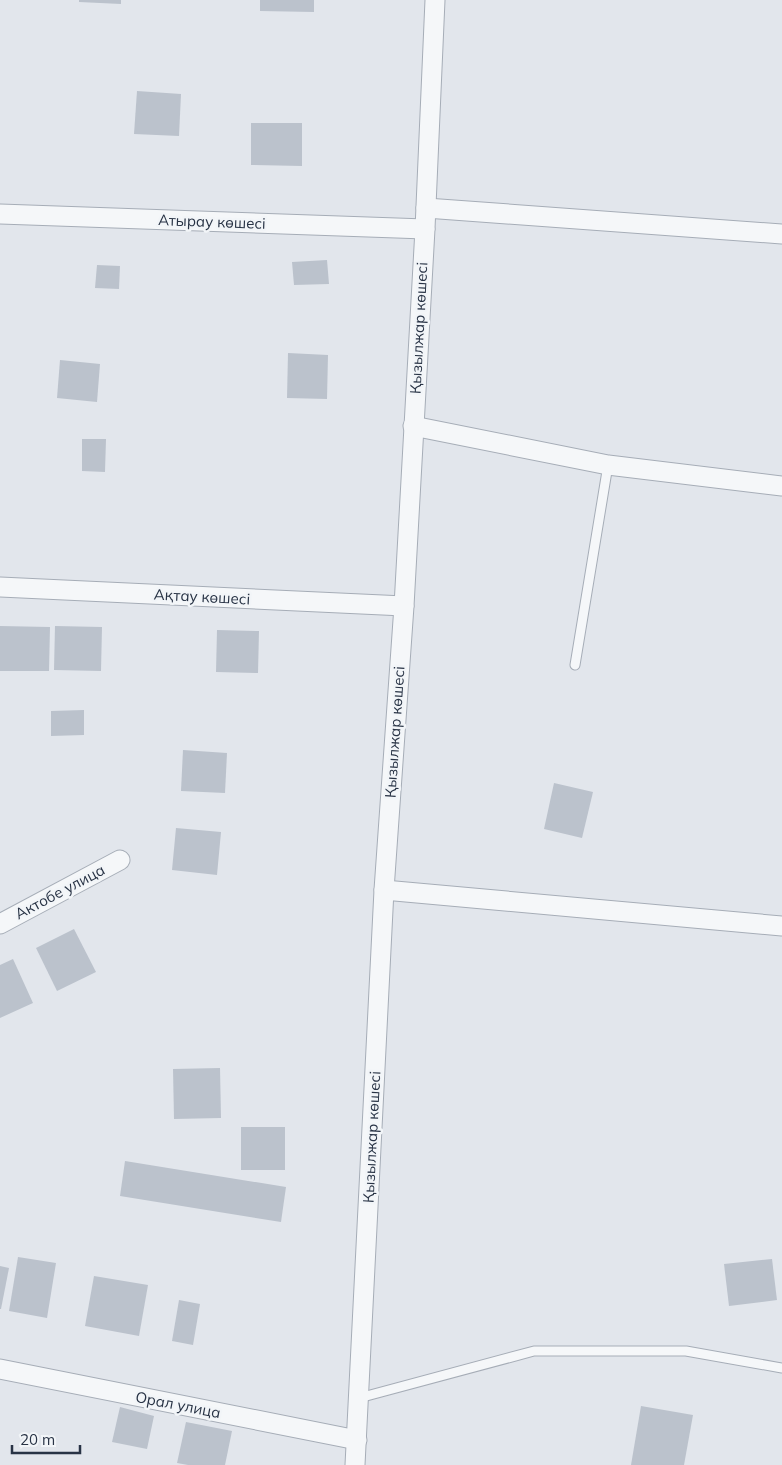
<svg xmlns="http://www.w3.org/2000/svg" width="782" height="1465" viewBox="0 0 782 1465" font-family="Mulish,sans-serif">
<rect width="100%" height="100%" fill="#e2e6ec"/>
<g fill="#bbc2cc">
<polygon points="79,0 121,0 121,4 79,2"/>
<polygon points="260,0 314,0 314,12 260,11"/>
<polygon points="137,91 181,94 179,136 134,134"/>
<polygon points="251,123 302,123 302,166 251,165"/>
<polygon points="327,260 329,284 294,285 292,262"/>
<polygon points="97,265 120,266 119,289 95,288"/>
<polygon points="288,353 328,355 327,399 287,398"/>
<polygon points="60,360 100,364 97,402 57,398"/>
<polygon points="82,439 106,439 105,472 82,471"/>
<polygon points="0,626 50,627 49,671 0,671"/>
<polygon points="55,626 102,627 101,671 54,670"/>
<polygon points="217,630 259,631 258,673 216,672"/>
<polygon points="84,710 84,735 51,736 51,711"/>
<polygon points="183,750 227,753 225,793 181,791"/>
<polygon points="554,783 593,792 582,838 544,829"/>
<polygon points="176,828 221,832 217,875 172,870"/>
<polygon points="74,929 96,972 57,991 36,948"/>
<polygon points="13,959 33,1003 0,1018 0,965"/>
<polygon points="220,1068 221,1118 174,1119 173,1069"/>
<rect x="241" y="1127" width="44" height="43"/>
<polygon points="125,1161 286,1187 281,1222 120,1196"/>
<polygon points="18,1257 56,1263 47,1318 9,1311"/>
<polygon points="772,1259 777,1300 729,1306 724,1264"/>
<polygon points="0,1266 9,1268 1,1309 0,1309"/>
<polygon points="94,1276 148,1285 139,1336 85,1326"/>
<polygon points="179,1300 200,1304 193,1345 172,1341"/>
<polygon points="641,1406 693,1415 684,1465 631,1465"/>
<polygon points="120,1407 154,1416 147,1449 112,1442"/>
<polygon points="186,1422 232,1431 225,1465 188,1465 177,1463"/>
</g>
<g fill="none" stroke-linecap="round" stroke-linejoin="round">
<g stroke="#a6adb7" stroke-width="11">
<g id="service">
<polyline points="575,665 608,465"/>
<polyline points="359,1398 534,1351 686,1351 782,1368"/>
</g>
</g>
<g stroke="#a6adb7" stroke-width="21">
<g id="minor">
<polyline points="426,208 782,234"/>
<polyline points="0,214 425,229"/>
<polyline points="413,426 608,465 782,486"/>
<polyline points="0,587 404,606"/>
<polyline points="384,890 782,926"/>
<polyline points="0,924 120,860"/>
<polyline points="0,1369 357,1440"/>
<polyline points="355,1465 384,890 404,606 425,229 435,0"/>
</g>
</g>
<use href="#service" stroke="#f5f7f9" stroke-width="9"/>
<use href="#minor" stroke="#f5f7f9" stroke-width="19"/>
</g>
<g text-anchor="middle" stroke-width="5" stroke-linejoin="round" paint-order="stroke">
<g font-size="15" fill="#283345" stroke="#f2f5f8">
<text transform="translate(212 222) rotate(2)" y="5">Атырау көшесі</text>
<text transform="translate(419 328) rotate(-87)" y="5">Қызылжар көшесі</text>
<text transform="translate(202 597) rotate(3)" y="5">Ақтау көшесі</text>
<text transform="translate(395 732) rotate(-86)" y="5">Қызылжар көшесі</text>
<text transform="translate(60 892) rotate(-28)" y="5">Актобе улица</text>
<text transform="translate(372 1137) rotate(-87)" y="5">Қызылжар көшесі</text>
<text transform="translate(178 1405) rotate(11)" y="5">Орал улица</text>
</g>
</g>
<path d="M12 1445v8h68v-8" fill="none" stroke="#283345" stroke-width="2.5"/>
<text x="20" y="1445" font-size="15" fill="#283345" stroke="#f2f5f8" stroke-width="4" paint-order="stroke">20 m</text>
</svg>
